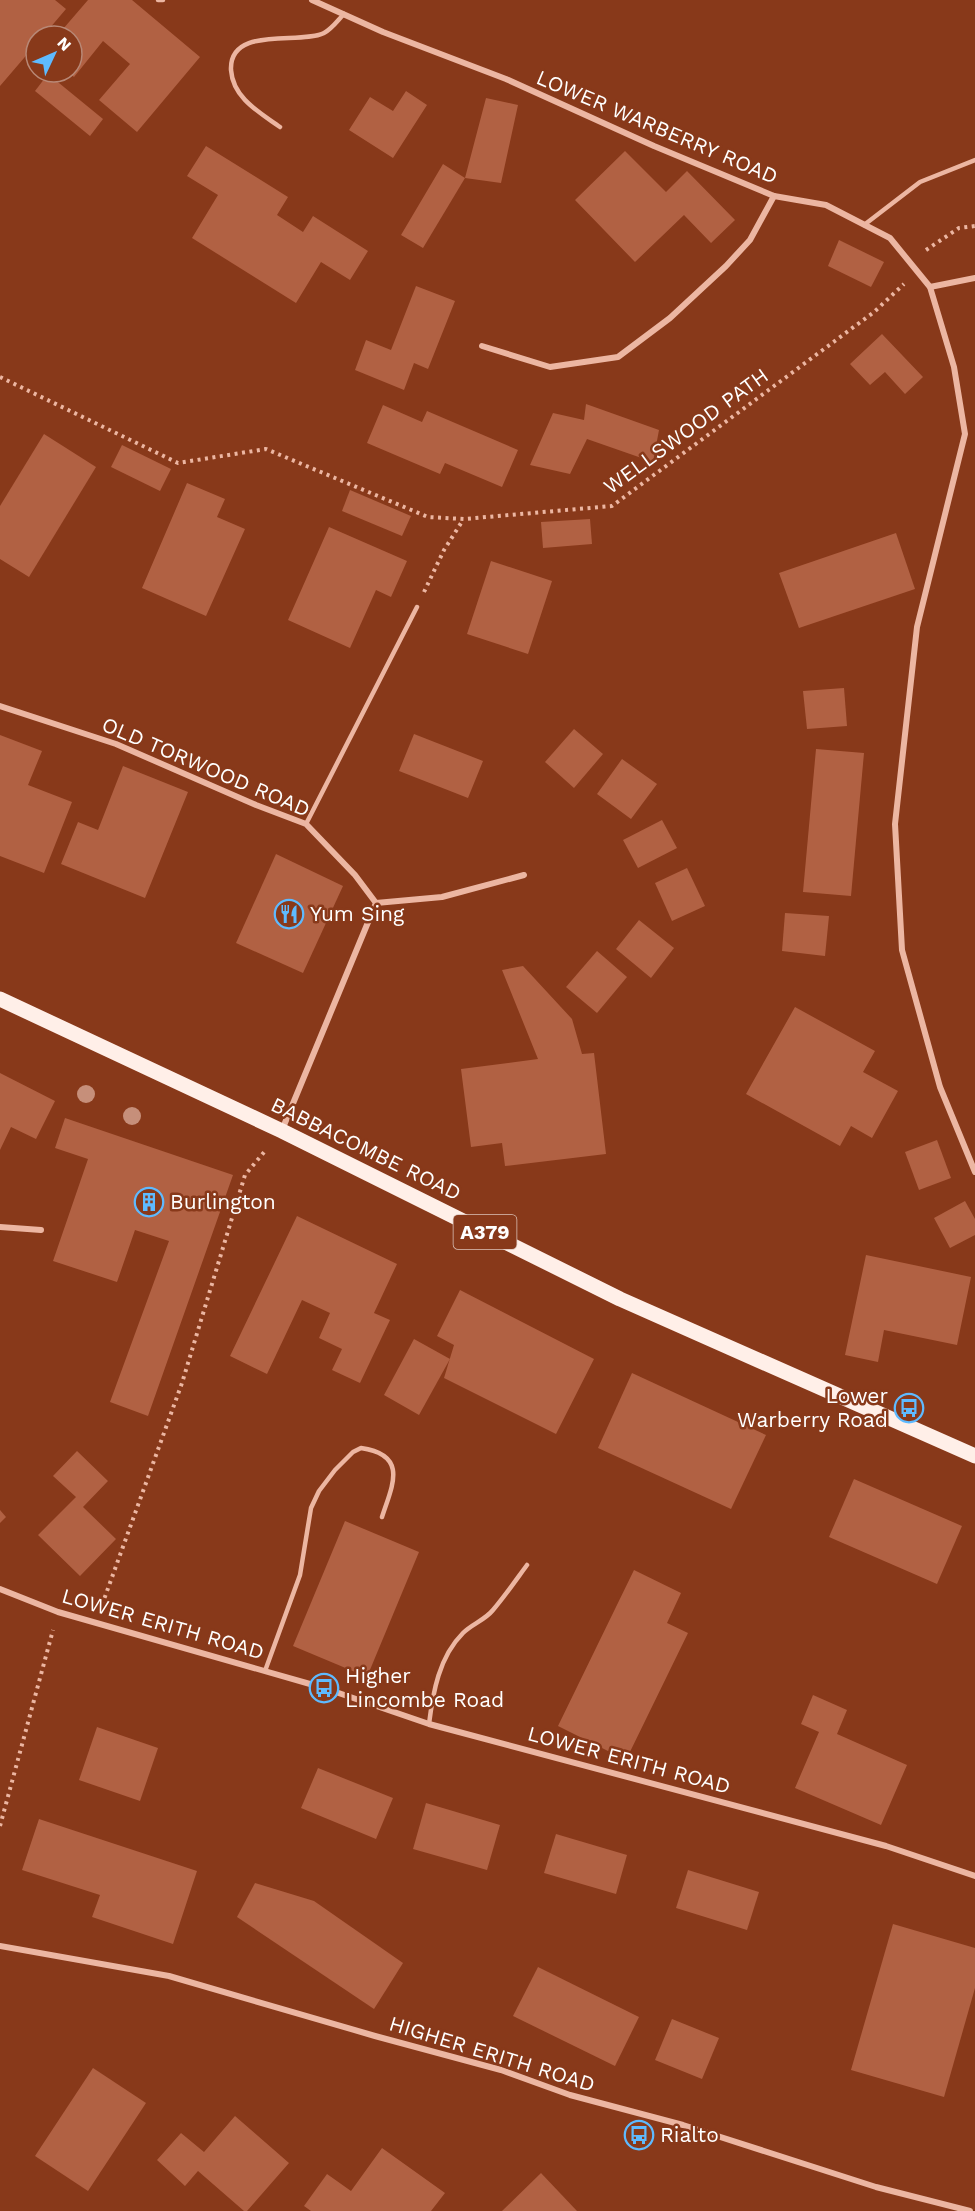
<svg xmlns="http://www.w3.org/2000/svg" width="975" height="2211" viewBox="0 0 975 2211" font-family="'Work Sans',sans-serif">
<rect width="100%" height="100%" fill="#88391a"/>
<g fill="#b16143">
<polygon points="0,0 55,0 66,9 43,36 36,36 36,44 0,86"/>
<polygon points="88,0 132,0 200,57 137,132 99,100 130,64 103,41 74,77 68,72 72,72 72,36 57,36"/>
<polygon points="48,74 103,119 90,136 35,91"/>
<polygon points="406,91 427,105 393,158 349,130 370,97 393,111"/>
<polygon points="486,98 518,105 501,183 465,178 423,248 401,235 443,164 465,178"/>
<polygon points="206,146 288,197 277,215 303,232 313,216 368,251 350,280 321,262 296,303 192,238 218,195 187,176"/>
<polygon points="625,151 666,192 687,171 735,220 711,243 684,215 635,262 575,200"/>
<polygon points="839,240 884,262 871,287 828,266"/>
<polygon points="416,286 455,301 428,369 414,363 404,390 355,370 366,340 391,350"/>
<polygon points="882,334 923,377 905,394 885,372 870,385 850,364"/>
<polygon points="586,404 659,430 653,462 587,439 570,474 530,465 553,413 584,420"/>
<polygon points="383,405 422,422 427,411 518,450 502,487 445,463 440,474 367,443"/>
<polygon points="44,434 96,467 29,577 0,559 0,506"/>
<polygon points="122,445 171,469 160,491 111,467"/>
<polygon points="187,483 225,499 217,517 245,529 206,616 142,588"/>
<polygon points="350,490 411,516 402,536 342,511"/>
<polygon points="590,519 592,544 543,548 541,522"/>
<polygon points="329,527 407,561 391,597 376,590 350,648 288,620"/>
<polygon points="896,533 915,589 799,628 779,573"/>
<polygon points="491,561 552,581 528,654 467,634"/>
<polygon points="844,688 847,726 807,729 803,691"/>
<polygon points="574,729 603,754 574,788 545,762"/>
<polygon points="414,734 483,761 468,798 399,771"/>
<polygon points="0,735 42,751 28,785 72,802 44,873 0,856"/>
<polygon points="816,749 864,753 851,896 803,892"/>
<polygon points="622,759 657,784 631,819 597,794"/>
<polygon points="123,766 188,792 145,898 61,864 78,822 98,830"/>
<polygon points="662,820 677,848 638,868 623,840"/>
<polygon points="276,854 343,886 303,973 236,943"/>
<polygon points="687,868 705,906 672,921 655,883"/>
<polygon points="785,913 829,916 825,956 782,951"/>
<polygon points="639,920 674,948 651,978 616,949"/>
<polygon points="597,951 627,977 597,1013 566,987"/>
<polygon points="523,966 572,1019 582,1054 594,1053 606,1154 505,1166 502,1143 471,1147 461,1069 538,1059 502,970"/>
<polygon points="795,1007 875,1051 863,1072 898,1091 872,1138 851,1126 840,1146 746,1094"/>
<polygon points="0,1073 55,1101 36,1139 11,1127 0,1150"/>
<polygon points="65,1118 233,1175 148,1416 110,1402 169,1241 135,1230 117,1282 53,1261 88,1159 55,1148"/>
<polygon points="937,1140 951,1178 919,1190 905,1152"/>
<polygon points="965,1201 975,1219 975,1235 950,1248 934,1218"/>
<polygon points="297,1216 397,1264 374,1313 390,1320 360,1383 332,1370 342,1349 319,1338 330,1313 302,1300 267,1374 230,1356"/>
<polygon points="866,1255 971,1277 957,1345 884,1330 878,1362 845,1355"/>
<polygon points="460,1290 594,1359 556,1434 444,1378 454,1345 437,1336"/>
<polygon points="414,1339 450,1359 419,1415 384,1395"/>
<polygon points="632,1373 766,1435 731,1509 598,1448"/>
<polygon points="77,1451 108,1481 83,1507 116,1539 80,1576 38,1535 76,1497 53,1476"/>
<polygon points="854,1479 962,1526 937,1584 829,1537"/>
<polygon points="0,1510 6,1517 0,1523"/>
<polygon points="345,1521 419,1552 367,1677 293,1646"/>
<polygon points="634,1570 681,1593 667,1623 688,1633 626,1760 558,1726"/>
<polygon points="813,1695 847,1710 837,1734 907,1765 881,1825 795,1788 819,1732 801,1724"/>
<polygon points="97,1727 158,1748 140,1801 79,1780"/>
<polygon points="318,1768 393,1798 376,1839 301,1808"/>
<polygon points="426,1803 500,1825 487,1870 413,1849"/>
<polygon points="39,1819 197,1871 173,1944 92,1917 100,1895 22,1870"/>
<polygon points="556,1834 627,1855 616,1894 544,1873"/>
<polygon points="688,1870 759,1892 747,1930 676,1908"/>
<polygon points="255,1883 314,1901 403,1963 374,2009 237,1917"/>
<polygon points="893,1924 975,1948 975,1988 944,2097 851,2070"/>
<polygon points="538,1967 639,2017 615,2066 513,2016"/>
<polygon points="672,2019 719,2038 702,2079 655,2060"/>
<polygon points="93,2068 146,2103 88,2191 35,2156"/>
<polygon points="235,2116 289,2163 247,2211 244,2211 198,2171 185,2186 157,2160 181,2133 204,2152"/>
<polygon points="382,2148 445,2193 431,2211 311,2211 304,2206 327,2174 351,2191"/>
<polygon points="541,2173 577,2211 502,2211"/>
</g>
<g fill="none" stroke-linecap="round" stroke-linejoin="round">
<g stroke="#ecb6a2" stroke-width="4" stroke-dasharray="3 4.5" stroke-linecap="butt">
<polyline points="926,250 959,228 975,226"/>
<polyline points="0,377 178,463 266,449 428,517 464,519 612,506 874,312 904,284"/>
<polyline points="424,592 444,550 463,520"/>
<polyline points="102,1605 182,1383 245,1175 265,1151"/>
<polyline points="0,1826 53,1630"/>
</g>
<g stroke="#ecb6a2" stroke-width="4.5">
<polyline points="158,0 163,0"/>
<path d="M280 127C259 112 233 98 231 70 229 25 300 45 324 33 332 29 338 20 344 14"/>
<polyline points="864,225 920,182 975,160"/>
<polyline points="306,824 417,607"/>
<path d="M265 1671 300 1575 311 1508 319 1491 335 1470 353 1452 361 1448C409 1455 392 1486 382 1517"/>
<path d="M429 1724C433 1692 439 1657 463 1633 472 1624 485 1620 493 1610 505 1596 516 1580 527 1565"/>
</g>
<g stroke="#ecb6a2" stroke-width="6">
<polyline points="312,0 383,32 506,79 654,146 774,196 826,205 890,238 930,287 954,367 965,434 917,627 895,824 902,950 940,1087 975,1172"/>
<polyline points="930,287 975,278"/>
<polyline points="482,346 550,367 618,357 670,318 726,266 750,240 774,196"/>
<polyline points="0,706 116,744 256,805 306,824 355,875 376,903 282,1130"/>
<polyline points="376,903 442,897 524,875"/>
<polyline points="0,1227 41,1230"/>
<polyline points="0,1589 58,1612 324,1688 429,1724 886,1846 975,1876"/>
<polyline points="0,1946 169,1976 375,2036 501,2070 570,2095 683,2125 876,2187 970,2211"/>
</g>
<polyline stroke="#ffefe8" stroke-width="15" points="0,999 282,1131 620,1299 975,1456"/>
</g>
<g fill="#c68f7a">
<circle cx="86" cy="1094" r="9"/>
<circle cx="132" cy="1116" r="9"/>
</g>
<defs>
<g id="restaurant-ring" transform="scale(1.5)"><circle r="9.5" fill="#88391a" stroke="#5ebaff" stroke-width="1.5"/><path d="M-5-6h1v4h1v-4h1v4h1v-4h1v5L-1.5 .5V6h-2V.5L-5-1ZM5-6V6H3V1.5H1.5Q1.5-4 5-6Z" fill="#5ebaff"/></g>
<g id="building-ring" transform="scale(1.5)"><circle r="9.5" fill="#88391a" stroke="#5ebaff" stroke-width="1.5"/><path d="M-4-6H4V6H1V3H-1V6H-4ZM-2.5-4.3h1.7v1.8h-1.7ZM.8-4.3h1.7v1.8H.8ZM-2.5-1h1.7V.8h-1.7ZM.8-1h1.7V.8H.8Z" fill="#5ebaff"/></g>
<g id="bus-ring" transform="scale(1.5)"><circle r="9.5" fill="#88391a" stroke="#5ebaff" stroke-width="1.5"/><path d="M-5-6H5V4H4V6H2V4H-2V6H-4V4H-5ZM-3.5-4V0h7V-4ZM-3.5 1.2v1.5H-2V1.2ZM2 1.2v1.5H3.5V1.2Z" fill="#5ebaff"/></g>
</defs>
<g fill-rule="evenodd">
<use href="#restaurant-ring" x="289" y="914"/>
<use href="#building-ring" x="149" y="1202"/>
<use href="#bus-ring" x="909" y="1408"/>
<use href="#bus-ring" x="324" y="1688"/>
<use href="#bus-ring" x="639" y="2135"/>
</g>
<g text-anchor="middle" stroke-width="5" stroke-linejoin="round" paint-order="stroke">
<rect fill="#88391a" stroke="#dbc4ba" stroke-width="1.5" x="453.5" y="1215" width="63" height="34" rx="4.5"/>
<g font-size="20" font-weight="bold" fill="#fff">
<text x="485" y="1239">A379</text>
</g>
<g font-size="21" fill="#fff" stroke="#88391a">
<text transform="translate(657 127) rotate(23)" y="7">LOWER WARBERRY ROAD</text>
<text transform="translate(686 431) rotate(-36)" y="7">WELLSWOOD PATH</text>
<text transform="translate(206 767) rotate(23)" y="7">OLD TORWOOD ROAD</text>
<text transform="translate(366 1149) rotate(26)" y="7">BABBACOMBE ROAD</text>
<text transform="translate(163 1624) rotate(16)" y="7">LOWER ERITH ROAD</text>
<text transform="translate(629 1760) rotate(15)" y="7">LOWER ERITH ROAD</text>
<text transform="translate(492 2054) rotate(17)" y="7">HIGHER ERITH ROAD</text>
</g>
<g font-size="21" fill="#fff" stroke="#88391a" text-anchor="start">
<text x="310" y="921">Yum Sing</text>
<text x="170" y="1209">Burlington</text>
<text x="888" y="1403" text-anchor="end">Lower<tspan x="888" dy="24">Warberry Road</tspan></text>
<text x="345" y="1683">Higher<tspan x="345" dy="24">Lincombe Road</tspan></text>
<text x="660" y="2142">Rialto</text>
</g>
</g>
<g transform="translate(54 54) rotate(46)"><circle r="28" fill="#88391a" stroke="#b88876" stroke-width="1.5"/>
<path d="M0-4.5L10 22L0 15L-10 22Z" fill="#5ebaff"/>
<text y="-9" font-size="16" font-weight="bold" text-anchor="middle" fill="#ffffff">N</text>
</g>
</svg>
